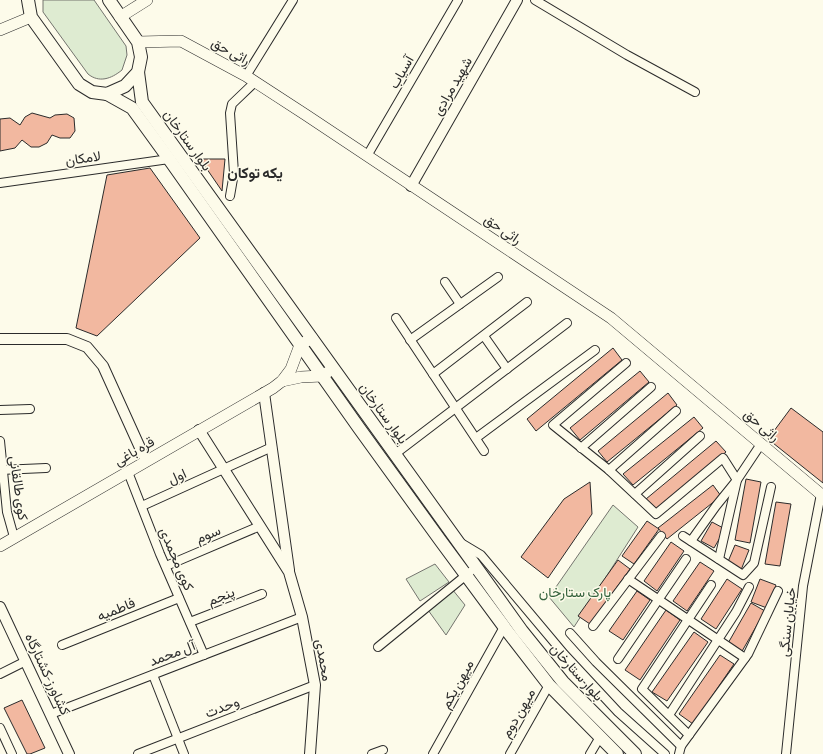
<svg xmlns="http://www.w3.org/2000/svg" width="823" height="754" viewBox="0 0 823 754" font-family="'Alegreya Sans',Vazirmatn,sans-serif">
<rect width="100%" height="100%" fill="#fdfbea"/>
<g fill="#deebd1" stroke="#74746e">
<path d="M43 0H94L126 46 127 55 122 70C111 79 99 83 88 74L43 12Z"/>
<polygon points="613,505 638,527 574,627 549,597"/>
<polygon points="435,564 449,582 420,601 406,579"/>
<polygon points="452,589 465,605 446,635 428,610"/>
</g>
<g fill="#f2b8a0" stroke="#2b2b2b">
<polygon points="32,113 50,118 55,115 67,114 74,118 75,131 70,138 60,138 52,135 47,143 39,147 31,147 22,140 15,148 0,151 0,119 10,118 20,125 25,117"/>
<polygon points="200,159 225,159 222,191"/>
<polygon points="150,168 200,238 97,336 76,328 107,175"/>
<polygon points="613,348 622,360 536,431 527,419"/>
<polygon points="640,371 649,382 580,440 570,428"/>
<polygon points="668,393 677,405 607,462 598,451"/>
<polygon points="791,408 823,432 823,483 768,439"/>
<polygon points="694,417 703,428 633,485 623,474"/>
<polygon points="716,441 726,452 655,510 646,499"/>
<polygon points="746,479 761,482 750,543 735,540"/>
<polygon points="590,482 592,514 548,578 521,557 564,499"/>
<polygon points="713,485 721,496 667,539 658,528"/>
<polygon points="776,502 791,504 780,566 765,564"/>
<polygon points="647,521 659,529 634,564 622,556"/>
<polygon points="712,522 725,529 714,548 701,541"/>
<polygon points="671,542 684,551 657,591 644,581"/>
<polygon points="735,545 749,550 741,570 727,564"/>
<polygon points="618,560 630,569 590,624 578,616"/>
<polygon points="700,562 714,571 687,611 673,601"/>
<polygon points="727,579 742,589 716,629 701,619"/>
<polygon points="760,579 776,585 767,608 751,602"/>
<polygon points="637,591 650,600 623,640 609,631"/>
<polygon points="751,603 765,611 741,653 727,645"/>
<polygon points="666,610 680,620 640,680 625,670"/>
<polygon points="694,632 708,642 667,701 652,692"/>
<polygon points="720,655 734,664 693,724 679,714"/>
<polygon points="22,700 45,748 30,754 27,754 4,708"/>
</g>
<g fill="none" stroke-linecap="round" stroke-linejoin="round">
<g stroke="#2b2b2b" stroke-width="10">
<g id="minor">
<polyline points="535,0 627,55 695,92"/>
<polyline points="246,76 293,0"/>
<polyline points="367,156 458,0"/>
<polyline points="0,183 169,159"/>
<polyline points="230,196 234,173 230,113 232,104 255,82"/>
<polyline points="445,282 460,304"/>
<polyline points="396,318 484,451"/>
<polyline points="484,336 507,369"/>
<polyline points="410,340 498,277"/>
<polyline points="626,363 553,425 609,470 656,514 723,458 737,480 716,506 691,541"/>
<polyline points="433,374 527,302"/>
<polyline points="0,410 30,409"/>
<polyline points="476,438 595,350"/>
<polyline points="0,441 7,512 14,537"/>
<polyline points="581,448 651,387"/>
<polyline points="395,454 567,323"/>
<polyline points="0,470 46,468"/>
<polyline points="609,470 676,411"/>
<polyline points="128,472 160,554 204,655"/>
<polyline points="635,494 700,436"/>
<polyline points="142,506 272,447"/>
<polyline points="683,536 743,575 754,563 771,487"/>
<polyline points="461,543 481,555 564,654 618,712 665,754"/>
<polyline points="719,559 737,480 761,444"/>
<polyline points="166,566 260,526"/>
<polyline points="628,579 745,658"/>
<polyline points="190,622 262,594"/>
<polyline points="593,626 661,536"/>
<polyline points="570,633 596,662 681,746"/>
<polyline points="62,645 179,598"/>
<polyline points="378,647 470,572"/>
<polyline points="618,659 686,559"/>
<polyline points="0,674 26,661"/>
<polyline points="153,675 184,754"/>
<polyline points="51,714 302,617"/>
<polyline points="669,715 736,612 749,587"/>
<polyline points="0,728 12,754"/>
<polyline points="689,735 642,689 711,585"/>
<polyline points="138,754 315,685"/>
<polyline points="372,754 383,750"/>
<polyline points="433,754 504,627"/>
<polyline points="510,754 549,685"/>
<polyline points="590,754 600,737"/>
<polyline points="679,754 681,746 748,654 778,591"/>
<polyline points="786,754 803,586 821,494"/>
</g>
</g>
<g stroke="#2b2b2b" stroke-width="12">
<g id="tertiary">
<polyline points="411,186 517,0"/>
<polyline points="0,339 67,339 87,347 103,366 146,461"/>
<polyline points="264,393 289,570"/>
<polyline points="199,430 289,572 302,617 315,685 310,754"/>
<polyline points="0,607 69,754"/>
</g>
</g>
<g stroke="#2b2b2b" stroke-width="12">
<g id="secondary">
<polyline points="120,17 147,0"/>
<polyline points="0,30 31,17"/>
<polyline points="138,42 181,41 246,76 306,115 611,318 823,496"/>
<polyline points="282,381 301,377 322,376 328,372"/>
<polyline points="0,546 273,388 282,381 291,369 300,345 312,338"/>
</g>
</g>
<g stroke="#2b2b2b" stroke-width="14">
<g id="primary">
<polyline points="28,0 31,17 79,84 92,92 107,94 125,86 138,72 141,57 138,42 109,0"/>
<polyline points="138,72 142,102 522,631 563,682 635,754"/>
<polyline points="107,94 132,108 169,159 359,428 440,540 508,632 549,685 617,754"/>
</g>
</g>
<use href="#minor" stroke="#fdfbea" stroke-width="8"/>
<use href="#tertiary" stroke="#fdfbea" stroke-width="10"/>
<use href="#secondary" stroke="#fdfbea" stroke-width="11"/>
<use href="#primary" stroke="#fdfbea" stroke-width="12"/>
</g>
<g text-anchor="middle" stroke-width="3" stroke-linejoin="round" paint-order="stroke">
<g font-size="14" fill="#2b2b2b" stroke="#fdfbea">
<text transform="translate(231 51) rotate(28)" y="5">راثی حق</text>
<text transform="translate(401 72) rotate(-60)" y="5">آسیاب</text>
<text transform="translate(452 86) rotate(-60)" y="5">شهید مرادی</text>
<text transform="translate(188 140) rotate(54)" y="5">بلوار ستارخان</text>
<text transform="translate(83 158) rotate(-8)" y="5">لامکان</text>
<text transform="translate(503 229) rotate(34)" y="5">راثی حق</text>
<text transform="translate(384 413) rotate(54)" y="5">بلوار ستارخان</text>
<text transform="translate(762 425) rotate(40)" y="5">راثی حق</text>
<text transform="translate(134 451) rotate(-30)" y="5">قره باغی</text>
<text transform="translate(177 476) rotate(-24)" y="5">اول</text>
<text transform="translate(19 488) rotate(82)" y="5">کوی طالقانی</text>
<text transform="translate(208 534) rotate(-23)" y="5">سوم</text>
<text transform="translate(177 559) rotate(67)" y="5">کوی محمدی</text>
<text transform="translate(221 596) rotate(-22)" y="5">پنجم</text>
<text transform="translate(116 609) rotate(-22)" y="5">فاطمیه</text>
<text transform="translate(787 622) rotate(-84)" y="5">خیابان سنگی</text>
<text transform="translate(172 653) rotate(-21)" y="5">آل محمد</text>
<text transform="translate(324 660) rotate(80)" y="5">محمدی</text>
<text transform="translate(577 672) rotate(48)" y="5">بلوار ستارخان</text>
<text transform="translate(48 674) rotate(65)" y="5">کشاورز-کشتارگاه</text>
<text transform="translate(457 684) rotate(-61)" y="5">میهن یکم</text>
<text transform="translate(222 707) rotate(-21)" y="5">وحدت</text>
<text transform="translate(518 713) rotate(-60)" y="5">میهن دوم</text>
</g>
<g font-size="14" fill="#34623c" stroke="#fdfbea">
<text x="575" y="597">پارک ستارخان</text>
</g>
<g font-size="15" font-weight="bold" fill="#2b2b2b" stroke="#fdfbea">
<text x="255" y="178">یکه توکان</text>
</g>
</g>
</svg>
